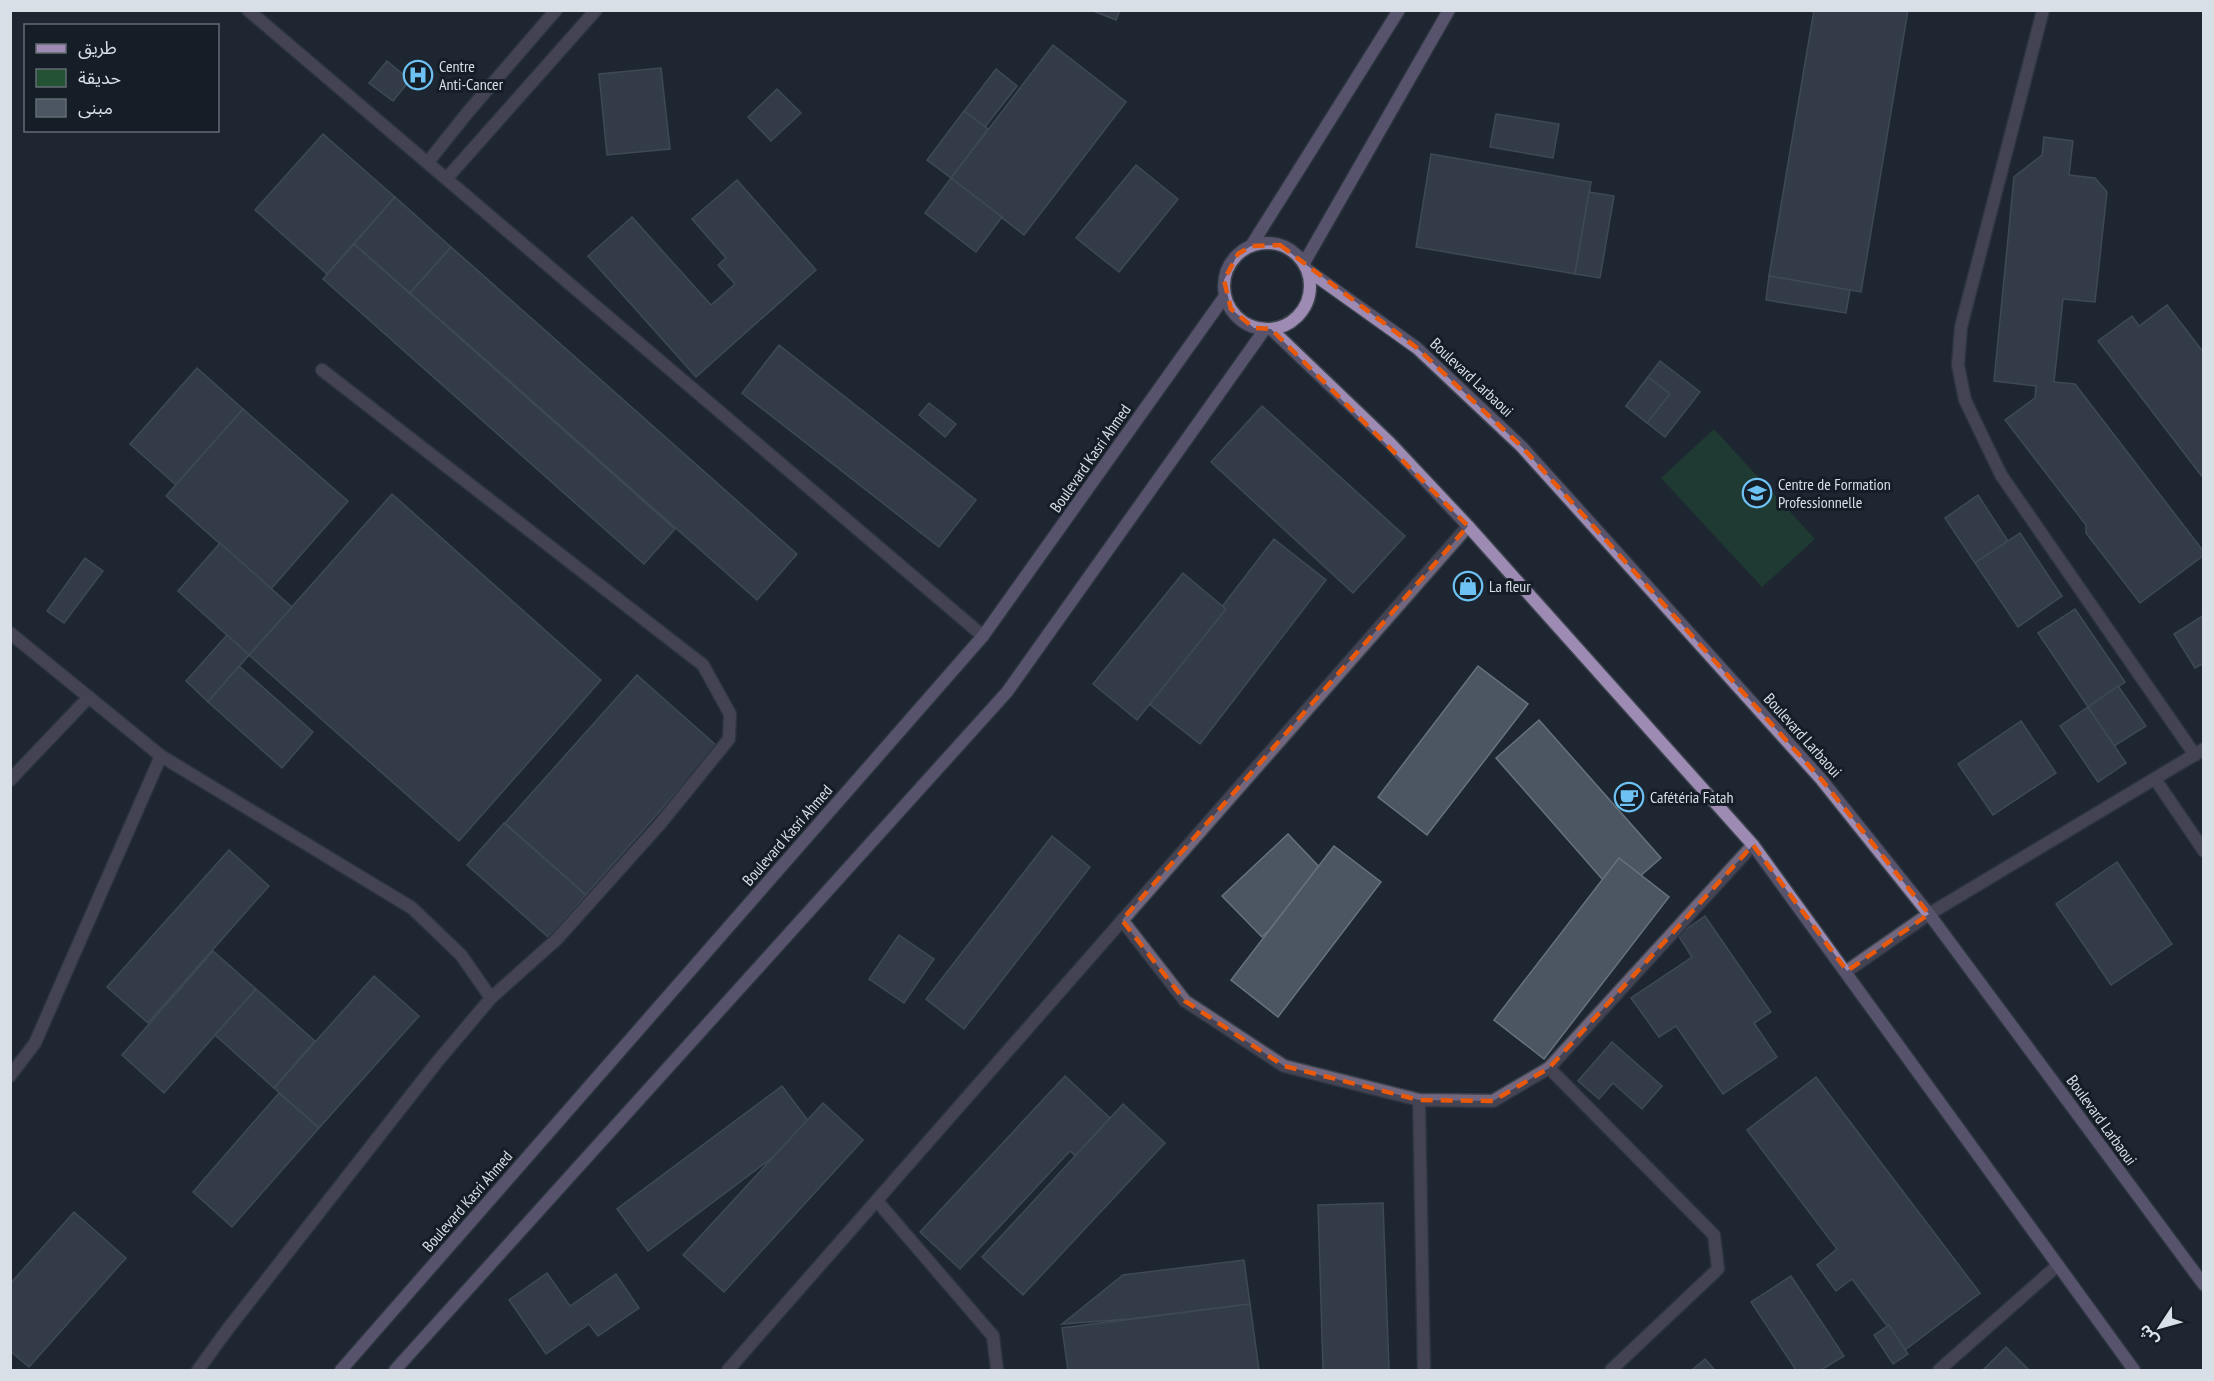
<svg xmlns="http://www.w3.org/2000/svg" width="2214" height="1381" viewBox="0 0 2214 1381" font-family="'PT Sans Narrow','Noto Sans Arabic',sans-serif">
<rect width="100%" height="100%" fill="#1e2731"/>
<polygon fill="#235334" points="1714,429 1815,539 1762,587 1661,478"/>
<g fill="#4c5662" stroke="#68727e" stroke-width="1.5">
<polygon points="1091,10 1120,10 1116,20"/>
<polygon points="1814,10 1908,10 1861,292 1769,276"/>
<polygon points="1053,45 1126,102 1024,235 951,178"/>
<polygon points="387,61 410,80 393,101 369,83"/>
<polygon points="661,68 670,149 607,155 599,74"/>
<polygon points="996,69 1017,86 985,127 964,111"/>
<polygon points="777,89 801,113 771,141 748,117"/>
<polygon points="964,111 988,129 951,178 927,160"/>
<polygon points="1496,114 1559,124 1553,158 1490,147"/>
<polygon points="323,134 395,197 327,274 255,210"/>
<polygon points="2044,137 2073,141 2069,175 2095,178 2107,192 2095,302 2063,299 2054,382 2075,384 2204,552 2204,555 2140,603 2086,533 2086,525 2005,420 2035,398 2036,386 1994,381 2014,177 2042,155"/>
<polygon points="1431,154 1591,182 1575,274 1416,247"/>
<polygon points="1136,165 1178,199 1119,272 1076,238"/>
<polygon points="951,178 1002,217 976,252 925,213"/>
<polygon points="737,180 816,270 696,377 588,256 632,217 711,305 735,284 718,265 726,258 692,219"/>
<polygon points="1589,192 1614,196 1600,278 1575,274"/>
<polygon points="395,197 451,247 410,293 354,244"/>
<polygon points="354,244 675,529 644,564 323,279"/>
<polygon points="451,247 797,554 757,600 410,293"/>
<polygon points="1769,276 1850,290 1846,313 1766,300"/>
<polygon points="2167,305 2204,353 2204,479 2098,341 2132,316 2139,326"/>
<polygon points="779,345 976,500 939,547 742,393"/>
<polygon points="1660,361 1700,392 1665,437 1626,406"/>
<polygon points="197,368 243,409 176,485 130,444"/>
<polygon points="1648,377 1670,394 1647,423 1626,406"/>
<polygon points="929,403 956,424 945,437 919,415"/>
<polygon points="1262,406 1405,536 1353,593 1211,462"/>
<polygon points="243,409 348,501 271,589 166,496"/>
<polygon points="392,494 601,680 459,841 249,655"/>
<polygon points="1978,495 2008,541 1975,563 1945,518"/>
<polygon points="2020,533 2062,596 2018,627 1975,563"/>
<polygon points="1274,539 1326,580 1200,744 1148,703"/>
<polygon points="220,543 292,607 249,655 178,591"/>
<polygon points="85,558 103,571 64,623 47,611"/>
<polygon points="1183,573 1226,609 1137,720 1093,684"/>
<polygon points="2075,609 2125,682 2088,707 2038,633"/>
<polygon points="2204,615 2204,663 2195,668 2174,634"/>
<polygon points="227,635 249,655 208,702 186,681"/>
<polygon points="239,666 313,732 282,768 208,702"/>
<polygon points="1478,666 1528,704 1427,835 1378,797"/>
<polygon points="637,675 717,746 586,895 505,823"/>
<polygon points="2118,686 2146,726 2114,746 2088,707"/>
<polygon points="2088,707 2126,763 2098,782 2060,726"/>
<polygon points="1539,720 1661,858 1617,896 1496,758"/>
<polygon points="2021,721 2056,773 1993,815 1958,764"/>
<polygon points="504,823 586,895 549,938 467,865"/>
<polygon points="1288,834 1327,875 1262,937 1222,896"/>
<polygon points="1052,836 1090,867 964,1029 926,999"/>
<polygon points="1334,846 1381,882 1278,1017 1231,980"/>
<polygon points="229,850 269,886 148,1023 107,987"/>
<polygon points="1619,858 1669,897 1544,1059 1494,1020"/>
<polygon points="2117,862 2172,944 2111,985 2056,904"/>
<polygon points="1705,916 1771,1012 1754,1023 1777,1057 1723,1094 1676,1026 1659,1037 1631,998 1692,957 1678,935"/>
<polygon points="899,935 934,959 904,1003 869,979"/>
<polygon points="213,951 256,989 164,1093 122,1055"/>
<polygon points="374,976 419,1016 319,1128 274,1088"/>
<polygon points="256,989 315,1041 274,1088 215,1035"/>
<polygon points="1612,1042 1662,1086 1642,1109 1613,1083 1599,1099 1578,1081"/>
<polygon points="1065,1076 1124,1131 1089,1169 1070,1151 960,1269 920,1232"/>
<polygon points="1816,1077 1980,1293 1905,1350 1852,1279 1836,1291 1817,1265 1837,1249 1747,1130"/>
<polygon points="782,1086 813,1127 648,1251 617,1209"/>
<polygon points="279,1093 319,1128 232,1227 193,1192"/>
<polygon points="823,1103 863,1140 724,1292 683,1255"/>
<polygon points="1123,1104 1165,1143 1023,1295 982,1257"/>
<polygon points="1383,1203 1389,1370 1323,1370 1318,1205"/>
<polygon points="74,1212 126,1258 29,1367 10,1351 10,1284"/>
<polygon points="1244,1260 1250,1304 1129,1319 1062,1324 1123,1275"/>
<polygon points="547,1273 570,1306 616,1274 639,1308 598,1336 589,1324 546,1354 509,1300"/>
<polygon points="1791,1276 1844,1356 1821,1370 1796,1370 1751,1302"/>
<polygon points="1250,1304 1259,1370 1068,1370 1062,1328"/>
<polygon points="1889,1325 1908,1354 1893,1364 1874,1335"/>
<polygon points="2006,1347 2029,1370 1983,1370"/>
<polygon points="1705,1359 1715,1370 1692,1370"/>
</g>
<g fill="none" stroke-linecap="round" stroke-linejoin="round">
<g stroke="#3c444e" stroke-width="15">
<g id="lane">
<polyline points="428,162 468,112 556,10"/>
<polyline points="447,178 596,10"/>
<polyline points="322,370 703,665 730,714 729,739 660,824 557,939 491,998"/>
<polyline points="10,633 161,756 412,908 461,955 491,998 437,1062 227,1330 198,1370"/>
<polyline points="10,780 89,697"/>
<polyline points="10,1076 35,1043 161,756"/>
</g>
</g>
<g stroke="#3c444e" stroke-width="15">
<g id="street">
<polyline points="248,10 983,636"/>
<polyline points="2043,10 1961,327 1958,365 1965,400 2001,475 2195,755"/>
<polyline points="2155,779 2204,851"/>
<polyline points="1122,920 1185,1001 1284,1066 1419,1100 1493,1101 1549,1068 1753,845"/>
<polyline points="1847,971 1929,914 2204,749"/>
<polyline points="1549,1068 1714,1235 1718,1269 1611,1370"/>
<polyline points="1419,1100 1424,1370"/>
<polyline points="877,1201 993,1336 997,1370"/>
<polyline points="728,1370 1468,526"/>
<polyline points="1939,1370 2058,1265"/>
</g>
</g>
<g stroke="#3c444e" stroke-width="15">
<g id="secondary">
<circle cx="1267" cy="286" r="43"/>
<polyline points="1251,246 1399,10"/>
<polyline points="1304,263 1449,10"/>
<polyline points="1309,271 1417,348 1522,447 1821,779 1929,914 2204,1285"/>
<polyline points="1271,329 1390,443 1468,526 1753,845 2134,1370"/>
<polyline points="341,1370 983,636 1225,296"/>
<polyline points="395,1370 1007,692 1265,329"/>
</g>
</g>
<use href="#lane" stroke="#72677f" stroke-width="12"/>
<use href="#street" stroke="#72677f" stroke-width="12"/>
<use href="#secondary" stroke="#9d8bb3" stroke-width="12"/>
</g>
<path d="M0 0H2214V1381H0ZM1280 245 1417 348 1522 447 1821 779 1929 914 1847 971 1753 845 1549 1068 1493 1101 1419 1100 1284 1066 1185 1001 1122 920 1468 526 1271 329 1254 328 1231 309 1224 280 1238 254 1251 246Z" fill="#1e2731" fill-opacity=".55" fill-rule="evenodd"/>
<path fill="none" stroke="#e8590c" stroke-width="4.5" stroke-dasharray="12 8" stroke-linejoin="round" d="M1280 245 1417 348 1522 447 1821 779 1929 914 1847 971 1753 845 1549 1068 1493 1101 1419 1100 1284 1066 1185 1001 1122 920 1468 526 1271 329 1254 328 1231 309 1224 280 1238 254 1251 246Z"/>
<defs>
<g id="hospital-ring" transform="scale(1.5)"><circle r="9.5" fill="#151d27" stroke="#6dc2f3" stroke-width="1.5"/><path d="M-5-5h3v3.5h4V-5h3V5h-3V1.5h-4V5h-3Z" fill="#6dc2f3"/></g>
<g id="university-ring" transform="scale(1.5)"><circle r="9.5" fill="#151d27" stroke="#6dc2f3" stroke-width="1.5"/><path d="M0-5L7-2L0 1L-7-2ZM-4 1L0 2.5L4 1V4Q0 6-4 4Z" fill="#6dc2f3"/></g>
<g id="shop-ring" transform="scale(1.5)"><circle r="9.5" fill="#151d27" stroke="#6dc2f3" stroke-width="1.5"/><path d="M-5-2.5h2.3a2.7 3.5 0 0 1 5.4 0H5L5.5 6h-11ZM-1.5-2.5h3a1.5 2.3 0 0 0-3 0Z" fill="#6dc2f3"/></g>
<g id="cafe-ring" transform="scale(1.5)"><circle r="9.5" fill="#151d27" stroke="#6dc2f3" stroke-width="1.5"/><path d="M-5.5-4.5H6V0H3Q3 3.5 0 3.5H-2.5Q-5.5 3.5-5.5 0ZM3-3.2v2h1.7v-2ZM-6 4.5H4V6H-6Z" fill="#6dc2f3"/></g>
</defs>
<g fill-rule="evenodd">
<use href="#hospital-ring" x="418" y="75"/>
<use href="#university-ring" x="1757" y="493"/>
<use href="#shop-ring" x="1468" y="586"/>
<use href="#cafe-ring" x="1629" y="797"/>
</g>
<g text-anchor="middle" stroke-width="6" stroke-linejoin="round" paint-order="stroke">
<g font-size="16" fill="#d9dfe6" stroke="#151d27" text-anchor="start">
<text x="439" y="72">Centre<tspan x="439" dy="18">Anti-Cancer</tspan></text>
<text x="1778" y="490">Centre de Formation<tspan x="1778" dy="18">Professionnelle</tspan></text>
<text x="1489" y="592">La fleur</text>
<text x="1650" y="803">Cafétéria Fatah</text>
</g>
<g font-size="16" fill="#d9dfe6" stroke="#151d27">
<text transform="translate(1472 377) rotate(43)" y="6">Boulevard Larbaoui</text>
<text transform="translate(1090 458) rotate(-55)" y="6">Boulevard Kasri Ahmed</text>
<text transform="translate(1803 735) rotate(48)" y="6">Boulevard Larbaoui</text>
<text transform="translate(787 835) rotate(-49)" y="6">Boulevard Kasri Ahmed</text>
<text transform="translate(2102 1120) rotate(54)" y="6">Boulevard Larbaoui</text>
<text transform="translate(467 1201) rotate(-49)" y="6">Boulevard Kasri Ahmed</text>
</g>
</g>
<rect width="2214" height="1381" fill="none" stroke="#d9dfe6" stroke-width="24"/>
<rect x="24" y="24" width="195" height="108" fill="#151d27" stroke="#636b73" stroke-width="1.5"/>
<rect x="36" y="44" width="30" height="9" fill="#9d8bb3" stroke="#636b73" stroke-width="1.5"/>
<text x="78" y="54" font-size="18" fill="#d9dfe6">طريق</text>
<rect x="36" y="69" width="30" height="18" fill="#235334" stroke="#636b73" stroke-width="1.5"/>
<text x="78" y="84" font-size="18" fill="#d9dfe6">حديقة</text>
<rect x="36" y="99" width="30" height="18" fill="#4c5662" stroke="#636b73" stroke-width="1.5"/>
<text x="78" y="114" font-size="18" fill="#d9dfe6">مبنى</text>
<g transform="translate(2160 1327) rotate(234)" stroke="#151d27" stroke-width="4.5" paint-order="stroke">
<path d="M0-4.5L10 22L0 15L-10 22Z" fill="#d9dfe6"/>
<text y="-9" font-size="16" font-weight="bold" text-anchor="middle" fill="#d9dfe6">ش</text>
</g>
</svg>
